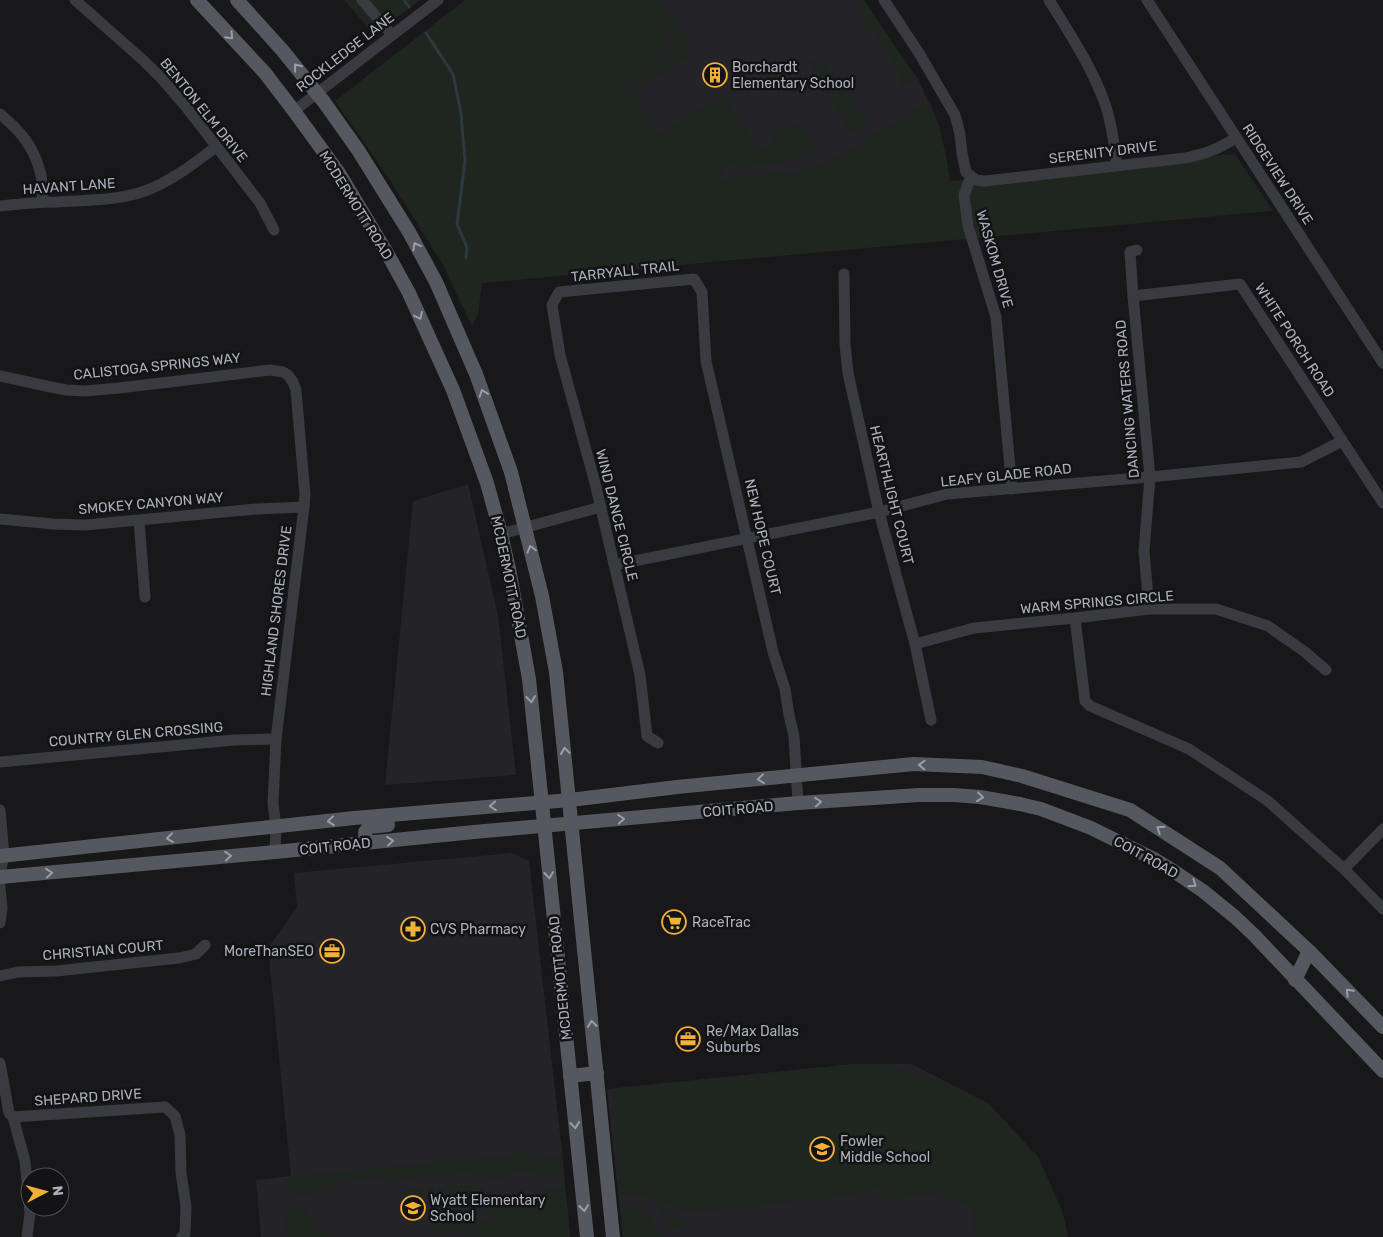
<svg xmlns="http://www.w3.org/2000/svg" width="1383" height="1237" viewBox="0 0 1383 1237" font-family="Rubik,sans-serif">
<rect width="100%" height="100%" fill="#18181b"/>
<g fill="#242428">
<polygon points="603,0 863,0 918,79 940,128 948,181 639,211"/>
<polygon points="468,484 498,616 516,775 385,785 413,501"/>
<polygon points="512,853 529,861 562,1151 570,1237 261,1237 256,1180 291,1176 268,948 297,907 294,873"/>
<polygon points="854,1064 912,1064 989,1104 1038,1157 1063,1213 1068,1237 623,1237 607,1089"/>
</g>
<g fill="#1e261f">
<polygon points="344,0 420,0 374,35"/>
<path d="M465 0H657L670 19 672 18 693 50 672 45 671 34 666 27 665 32 667 34 668 39C663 47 665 55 658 62 644 76 628 73 622 96 621 100 620 103 621 107L630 84 658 66 665 58 669 49 672 48 693 53 632 93 660 135 721 95 713 133 711 135 717 138 716 134 723 96 730 106 731 121 738 117 759 151 776 140 767 126 774 121 783 134 799 123 808 137H810C813 141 817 146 814 151 809 162 751 165 737 166H732L727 162 723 173 714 180 715 182 718 180 797 171 827 162 854 148 927 101H929C941 127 946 153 950 181L1235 154 1273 211 482 283 478 314 472 326 442 263 390 180 335 101Z"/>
<path d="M854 0H864L917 79 901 88C899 85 899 82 899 77L902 75Z"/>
<path d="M820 56 862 117 866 115 868 118 865 127C858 130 853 133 847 127L809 63Z"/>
<path d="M854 1064H881L947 1082 989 1104 1038 1157 1063 1213 1068 1237H975C972 1212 977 1199 946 1201L945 1193 882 1199 881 1198H878V1200H875V1199L890 1187 887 1182 871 1191 861 1194 697 1212 680 1210 663 1203 661 1206 677 1219H683L684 1229C657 1231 669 1205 648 1197 639 1193 627 1198 621 1194L611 1089Z"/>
<path d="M533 1153V1160L562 1156 563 1171 562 1175 537 1177 535 1169 505 1172 506 1180C493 1181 483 1174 471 1173 462 1172 453 1174 444 1175 426 1176 409 1177 393 1183L388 1177 332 1183V1181H329V1192C310 1193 287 1202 284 1177Z"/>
<polygon points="468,1185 478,1186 487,1190 474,1204 468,1205 466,1190 403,1197 405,1193 409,1190"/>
<polygon points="563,1187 566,1191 570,1237 465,1237 465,1232 472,1231 472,1234 477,1233 475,1211 479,1210 481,1221 490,1220 490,1214 489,1207 475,1208 490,1191 507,1193 509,1201 538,1198 538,1189"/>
<path d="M299 1206 306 1208C315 1222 313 1232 332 1234L333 1237H287C286 1223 282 1211 299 1206Z"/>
<path d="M637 1207C655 1209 650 1227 663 1237H624L622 1210 625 1208Z"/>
<polygon points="473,1208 474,1228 447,1231 436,1236 432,1236 431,1226 469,1222 468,1209"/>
</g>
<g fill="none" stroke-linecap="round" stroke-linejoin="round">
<g stroke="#2e383f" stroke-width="3">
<polyline points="404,0 409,7"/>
<polyline points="426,33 453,74 461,113 465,161 457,224 467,248 466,258"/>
</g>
<g stroke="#393b40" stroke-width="11">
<polyline points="75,0 144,61 161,78 186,107 260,203 274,230"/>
<polyline points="362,0 392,35"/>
<path d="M884 0 919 53 955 115 960 134 962 153 966 172 976 180 985 181 1185 158C1208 153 1216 150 1236 138"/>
<path d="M1049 0C1070 34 1092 67 1105 104 1112 123 1114 145 1117 165"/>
<polyline points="1147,0 1383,363"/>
<polyline points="294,111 438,0"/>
<path d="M0 114C20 131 33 145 40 171 43 180 42 192 43 202"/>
<polyline points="971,176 964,195 968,226 996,317 1012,489"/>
<path d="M0 206C19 204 38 202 57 202 87 200 116 201 145 191 172 181 193 164 216 147"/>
<polyline points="1137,250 1130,252 1133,296 1150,477 1144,551 1149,609"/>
<polyline points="844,274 845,344 848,373 879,512 915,644 931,720"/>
<polyline points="1133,296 1240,284 1383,503"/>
<polyline points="0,376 51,387 66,390 85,391 119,388 270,370 283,372 288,375 293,382 296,390 305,495 304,507 276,739 273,804 276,826 275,852"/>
<polyline points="0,519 53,524 85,525 257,509 304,507"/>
<polyline points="139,521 145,597"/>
<polyline points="501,534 601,507"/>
<polyline points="614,565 879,512 947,494 1150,477 1301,462 1342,441"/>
<polyline points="1075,618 1085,701 1090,706 1097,709 1189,749 1268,801 1344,869 1383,909"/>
<polyline points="915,644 974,628 1075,618 1149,609 1216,609 1268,626 1305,652 1326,670"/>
<polyline points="658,743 647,736 640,675 595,483 560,355 552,305 559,292 694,279 702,292 706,361 773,652 785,689 789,715 794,736 798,803"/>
<polyline points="0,762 234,740 276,739"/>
<polyline points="0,810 4,855 0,874"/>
<polyline points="1344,869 1383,829"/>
<polyline points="0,886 2,908 0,923"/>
<polyline points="0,976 18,972 56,971 179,958 196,954 205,945"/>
<polyline points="0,1063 9,1113 13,1117 25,1161 30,1213 27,1237"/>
<polyline points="13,1117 165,1107 175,1116 180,1135 181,1173 186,1206 185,1234 182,1237"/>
</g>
<g stroke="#55585f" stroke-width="14">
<polyline points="197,0 265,73 294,111 339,173 387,253 409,293 453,390 487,483 501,534 509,569 529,679 587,1237"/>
<polyline points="237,0 283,51 324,102 358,150 409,232 436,282 476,374 511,472 542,596 556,672 613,1237"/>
<polyline points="366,843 365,832 369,827 388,825"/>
<polyline points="0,856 354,818 570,800 677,787 914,764 982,767 1022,776 1130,810 1220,868 1309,951 1383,1027"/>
<polyline points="0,877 275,852 474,832 798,803 919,795 954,795 980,797 1020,804 1041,809 1091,828 1154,859 1175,872 1203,891 1235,917 1254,935 1383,1071"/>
<polyline points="1295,980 1309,951"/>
<polyline points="570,1076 597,1073"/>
</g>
</g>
<defs><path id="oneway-chevron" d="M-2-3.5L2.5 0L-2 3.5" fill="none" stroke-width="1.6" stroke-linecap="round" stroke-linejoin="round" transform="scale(1.25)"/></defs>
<g stroke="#9a9ea8">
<use href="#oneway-chevron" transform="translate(230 36) rotate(47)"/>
<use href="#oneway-chevron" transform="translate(297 67) rotate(-128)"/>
<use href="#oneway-chevron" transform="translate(416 246) rotate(-119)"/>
<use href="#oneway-chevron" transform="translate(419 316) rotate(65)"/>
<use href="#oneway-chevron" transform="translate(483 393) rotate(-109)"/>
<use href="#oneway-chevron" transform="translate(531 549) rotate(-105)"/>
<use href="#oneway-chevron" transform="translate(531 699) rotate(84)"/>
<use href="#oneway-chevron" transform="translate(565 751) rotate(-96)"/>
<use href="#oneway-chevron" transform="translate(922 765) rotate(-178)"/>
<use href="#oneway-chevron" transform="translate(761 779) rotate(174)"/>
<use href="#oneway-chevron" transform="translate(980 797) rotate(7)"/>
<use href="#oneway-chevron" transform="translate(818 802) rotate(-4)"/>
<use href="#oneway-chevron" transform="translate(493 806) rotate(175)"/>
<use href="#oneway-chevron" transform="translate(621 819) rotate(-5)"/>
<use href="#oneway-chevron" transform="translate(331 821) rotate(174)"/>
<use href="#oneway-chevron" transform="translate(1160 829) rotate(-147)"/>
<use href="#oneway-chevron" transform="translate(170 838) rotate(174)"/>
<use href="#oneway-chevron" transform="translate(390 841) rotate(-6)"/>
<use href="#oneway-chevron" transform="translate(228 856) rotate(-5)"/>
<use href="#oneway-chevron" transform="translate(49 873) rotate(-5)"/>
<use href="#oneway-chevron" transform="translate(549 875) rotate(84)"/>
<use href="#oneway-chevron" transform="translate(1193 884) rotate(34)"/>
<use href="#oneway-chevron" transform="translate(1349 992) rotate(-134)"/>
<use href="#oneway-chevron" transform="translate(592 1024) rotate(-96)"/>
<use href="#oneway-chevron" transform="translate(575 1125) rotate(84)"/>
<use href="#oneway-chevron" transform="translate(584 1208) rotate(84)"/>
</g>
<defs>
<g id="building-ring" transform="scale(1.25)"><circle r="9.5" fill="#131316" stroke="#f2af39" stroke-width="1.5"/><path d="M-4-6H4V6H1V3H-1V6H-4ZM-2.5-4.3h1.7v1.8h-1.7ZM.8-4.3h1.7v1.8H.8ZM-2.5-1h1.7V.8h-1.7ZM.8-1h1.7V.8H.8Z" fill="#f2af39"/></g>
<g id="supermarket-ring" transform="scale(1.25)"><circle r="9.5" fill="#131316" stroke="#f2af39" stroke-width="1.5"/><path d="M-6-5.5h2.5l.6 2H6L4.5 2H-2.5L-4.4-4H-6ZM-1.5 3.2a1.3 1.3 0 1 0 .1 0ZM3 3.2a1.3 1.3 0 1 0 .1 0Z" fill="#f2af39"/></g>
<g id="pharmacy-ring" transform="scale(1.25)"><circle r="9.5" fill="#131316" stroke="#f2af39" stroke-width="1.5"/><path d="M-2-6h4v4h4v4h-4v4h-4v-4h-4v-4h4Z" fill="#f2af39"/></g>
<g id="office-ring" transform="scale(1.25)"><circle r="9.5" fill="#131316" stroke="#f2af39" stroke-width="1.5"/><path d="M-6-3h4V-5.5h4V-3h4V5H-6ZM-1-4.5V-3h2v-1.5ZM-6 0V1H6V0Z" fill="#f2af39"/></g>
<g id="school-ring" transform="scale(1.25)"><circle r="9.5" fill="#131316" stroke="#f2af39" stroke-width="1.5"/><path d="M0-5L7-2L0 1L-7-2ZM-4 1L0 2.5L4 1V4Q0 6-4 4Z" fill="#f2af39"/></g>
</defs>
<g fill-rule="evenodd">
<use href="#building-ring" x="715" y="75"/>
<use href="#supermarket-ring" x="674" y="922"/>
<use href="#pharmacy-ring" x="413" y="929"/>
<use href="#office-ring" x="332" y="951"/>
<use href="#office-ring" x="688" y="1039"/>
<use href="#school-ring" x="822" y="1149"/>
<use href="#school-ring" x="413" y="1208"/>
</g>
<g text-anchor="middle" stroke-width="5" stroke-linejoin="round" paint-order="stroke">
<g font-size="14" fill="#abb0ba" stroke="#131316">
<text transform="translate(345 52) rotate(-38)" y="5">ROCKLEDGE LANE</text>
<text transform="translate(204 110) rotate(51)" y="5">BENTON ELM DRIVE</text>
<text transform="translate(1103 152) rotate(-7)" y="5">SERENITY DRIVE</text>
<text transform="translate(1278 174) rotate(57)" y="5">RIDGEVIEW DRIVE</text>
<text transform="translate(69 186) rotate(-4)" y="5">HAVANT LANE</text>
<text transform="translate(356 205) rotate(58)" y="5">MCDERMOTT ROAD</text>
<text transform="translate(995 259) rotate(74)" y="5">WASKOM DRIVE</text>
<text transform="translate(625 271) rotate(-6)" y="5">TARRYALL TRAIL</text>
<text transform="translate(1295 340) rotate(57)" y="5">WHITE PORCH ROAD</text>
<text transform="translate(157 366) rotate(-6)" y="5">CALISTOGA SPRINGS WAY</text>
<text transform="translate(1127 399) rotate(-95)" y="5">DANCING WATERS ROAD</text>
<text transform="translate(1006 475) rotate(-6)" y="5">LEAFY GLADE ROAD</text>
<text transform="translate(892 495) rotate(76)" y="5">HEARTHLIGHT COURT</text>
<text transform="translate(151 503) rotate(-5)" y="5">SMOKEY CANYON WAY</text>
<text transform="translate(617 515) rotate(76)" y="5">WIND DANCE CIRCLE</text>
<text transform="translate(763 537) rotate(77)" y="5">NEW HOPE COURT</text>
<text transform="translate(509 577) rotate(78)" y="5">MCDERMOTT ROAD</text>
<text transform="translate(1097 602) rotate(-5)" y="5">WARM SPRINGS CIRCLE</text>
<text transform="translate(276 611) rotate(-83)" y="5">HIGHLAND SHORES DRIVE</text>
<text transform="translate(136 734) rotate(-5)" y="5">COUNTRY GLEN CROSSING</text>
<text transform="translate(738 809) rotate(-5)" y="5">COIT ROAD</text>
<text transform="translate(335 846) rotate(-6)" y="5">COIT ROAD</text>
<text transform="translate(1146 857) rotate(29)" y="5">COIT ROAD</text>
<text transform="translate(103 950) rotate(-5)" y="5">CHRISTIAN COURT</text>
<text transform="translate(560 978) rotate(-96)" y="5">MCDERMOTT ROAD</text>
<text transform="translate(88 1097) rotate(-4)" y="5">SHEPARD DRIVE</text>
</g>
<g font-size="14" fill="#abb0ba" stroke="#131316" text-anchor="start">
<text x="732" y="72">Borchardt<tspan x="732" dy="16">Elementary School</tspan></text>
<text x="692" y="927">RaceTrac</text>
<text x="430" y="934">CVS Pharmacy</text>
<text x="314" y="956" text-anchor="end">MoreThanSEO</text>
<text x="706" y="1036">Re/Max Dallas<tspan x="706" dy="16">Suburbs</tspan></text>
<text x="840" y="1146">Fowler<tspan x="840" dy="16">Middle School</tspan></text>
<text x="430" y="1205">Wyatt Elementary<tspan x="430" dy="16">School</tspan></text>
</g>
</g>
<g transform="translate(45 1192) rotate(84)"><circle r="24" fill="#131316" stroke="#505258"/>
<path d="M0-4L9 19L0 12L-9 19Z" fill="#f2af39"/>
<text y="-8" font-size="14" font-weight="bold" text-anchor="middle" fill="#abb0ba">N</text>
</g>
</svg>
